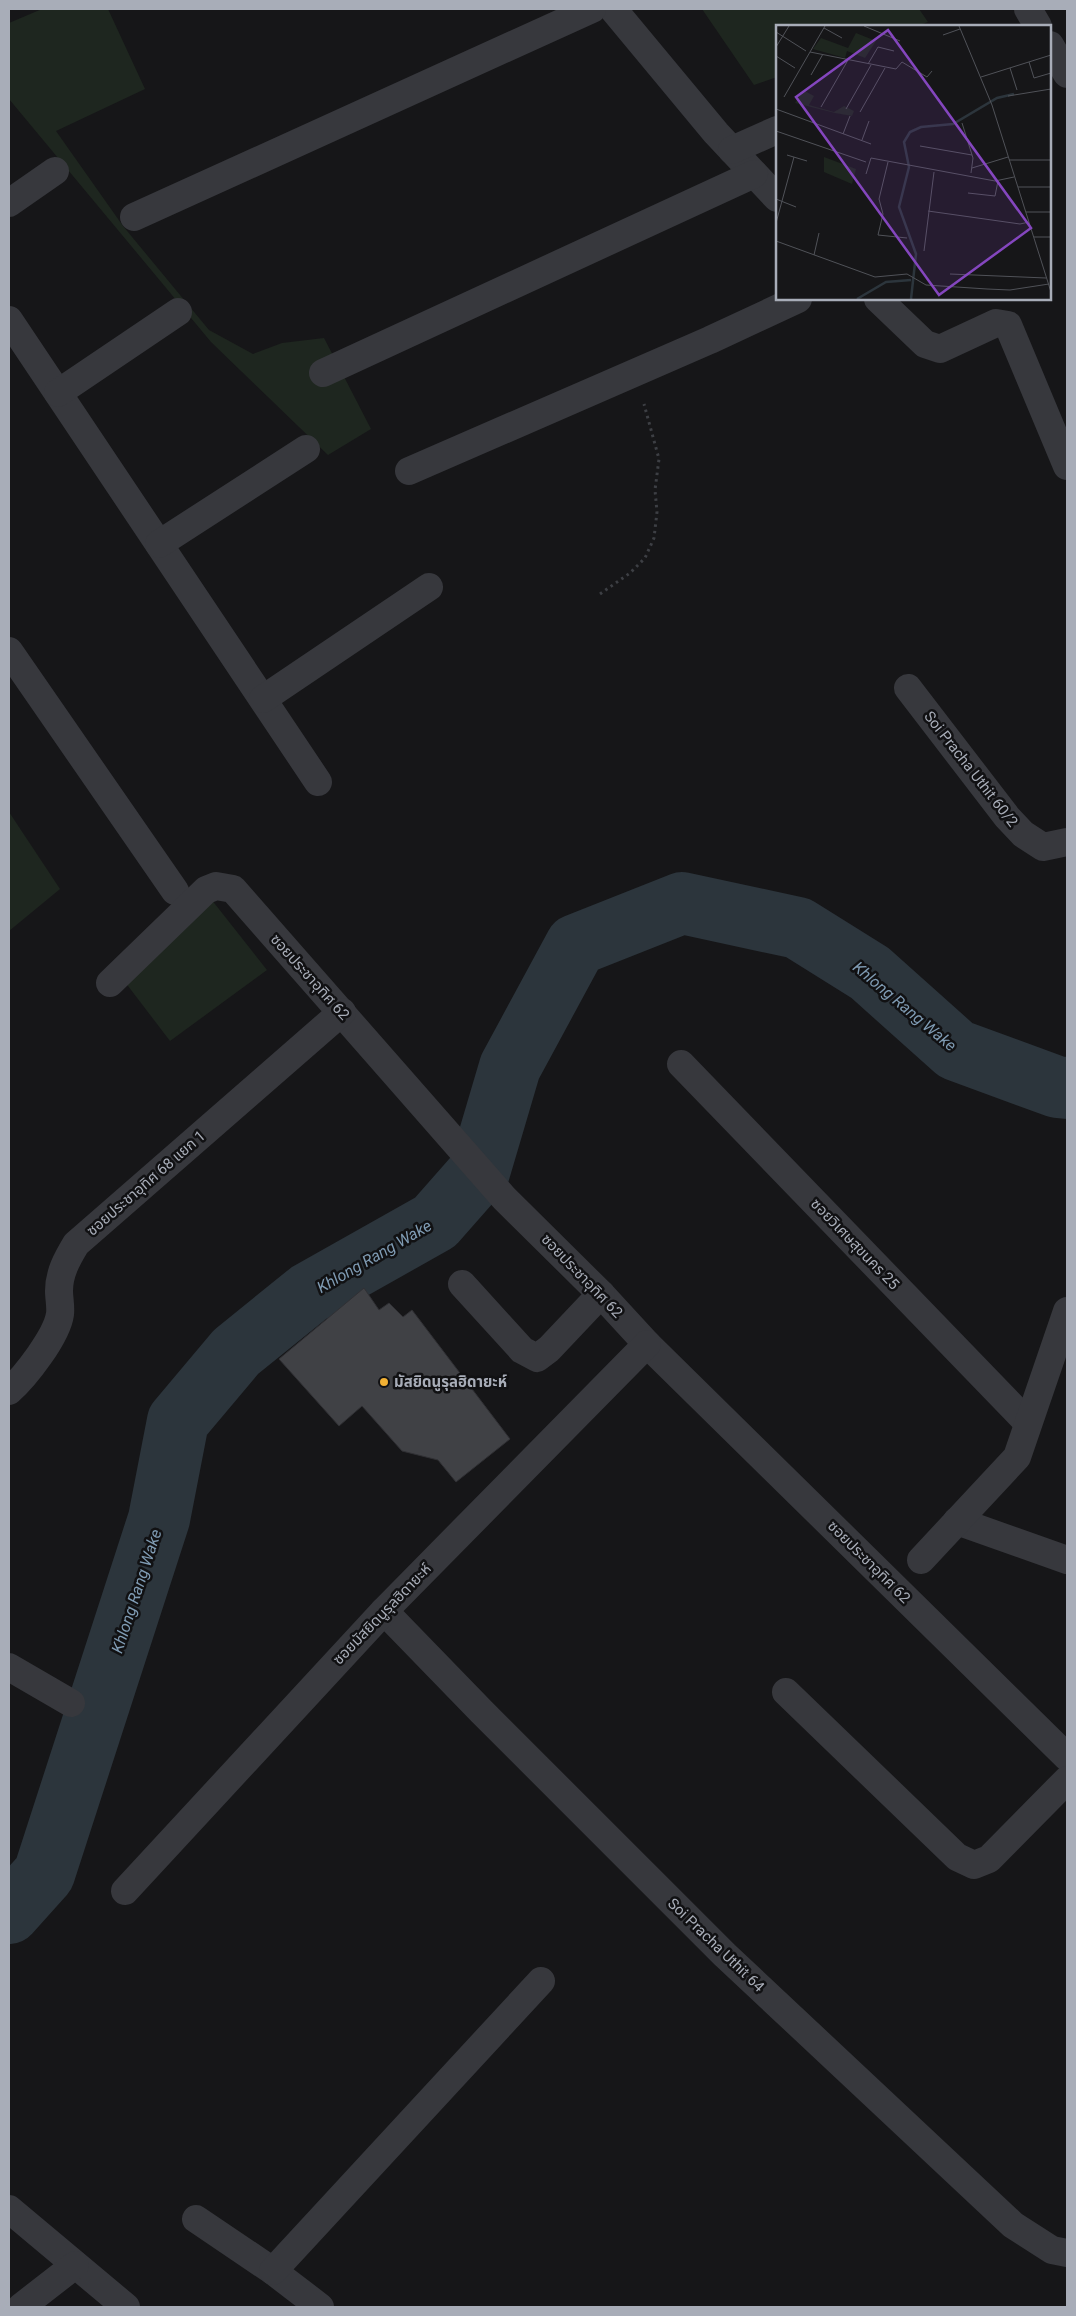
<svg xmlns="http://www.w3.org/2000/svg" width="1076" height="2316" viewBox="0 0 1076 2316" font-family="Roboto,'Noto Sans Thai',sans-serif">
<rect width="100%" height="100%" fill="#161618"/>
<g fill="#1e261f">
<polygon points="42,9 108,9 145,89 56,131 123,226 209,330 253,354 282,343 324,338 371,429 328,455 211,342 9,99 9,23"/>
<polygon points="702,9 919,9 928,22 917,26 777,26 777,77 754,85"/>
<polygon points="9,812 60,889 9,931"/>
<polygon points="200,885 267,970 170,1041 112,965"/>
</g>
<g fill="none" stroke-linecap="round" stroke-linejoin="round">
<polyline stroke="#2c353c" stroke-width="62" points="9,1913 44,1874 159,1519 178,1421 236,1352 309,1293 435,1222 479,1172 510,1067 576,945 682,903 798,928 870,973 956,1050 1057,1087 1067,1088"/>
</g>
<polygon fill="#404145" stroke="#303034" points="364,1288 379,1310 389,1303 403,1317 412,1310 510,1439 456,1482 438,1460 402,1451 362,1406 339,1426 279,1359"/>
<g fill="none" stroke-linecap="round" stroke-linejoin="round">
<polyline stroke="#3d3f44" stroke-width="3" stroke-dasharray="2.5 4" stroke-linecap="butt" points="600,594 630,573 645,558 654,538 657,512 655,490 659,459 644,404"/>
<g stroke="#37383d" stroke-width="28">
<polyline points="613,9 716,133 777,198"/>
<polyline points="1028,9 1038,26"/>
<polyline points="1050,45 1067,74"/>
<polyline points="732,150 777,130"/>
<polyline points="9,203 55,171"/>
<polyline points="134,217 592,9"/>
<polyline points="878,299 925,344 940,349 996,323 1008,325 1067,466"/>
<polyline points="9,320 318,782"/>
<polyline points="323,373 754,174"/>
<polyline points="58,393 178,312"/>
<polyline points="409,471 710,340 798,299"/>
<polyline points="159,544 306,449"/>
<polyline points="9,651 175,891"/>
<polyline points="908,688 1007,817 1023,834 1043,847 1067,842"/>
<polyline points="263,699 429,587"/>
<polyline points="110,983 206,890 216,886 233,889 504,1198 601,1294 647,1344 1067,1757"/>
<polyline points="681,1064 1028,1423"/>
<polyline points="462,1284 522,1350 537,1358 549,1349 601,1294"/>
<path d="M9 1391C25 1377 57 1336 60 1314 61 1307 59 1298 59 1291 59 1273 67 1259 76 1244L342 1012"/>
<polyline points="957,1521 1067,1560"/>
<polyline points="921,1560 1017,1457 1067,1311"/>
<polyline points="384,1611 482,1712 725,1955 1013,2225 1052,2250 1067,2253"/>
<polyline points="9,1667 71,1703"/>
<polyline points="786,1692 957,1857 974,1865 989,1859 1067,1780"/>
<polyline points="125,1891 384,1611 647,1344"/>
<polyline points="9,2209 126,2307"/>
<polyline points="196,2219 273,2271 320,2307"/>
<polyline points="273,2271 541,1981"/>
<polyline points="21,2307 75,2265"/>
</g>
</g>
<circle fill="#f2b134" stroke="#111113" stroke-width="2" cx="384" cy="1382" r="5"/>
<g text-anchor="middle" stroke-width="5" stroke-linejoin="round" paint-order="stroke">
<g font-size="15" fill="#a8adb8" stroke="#111113">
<text transform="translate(971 769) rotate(52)" y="5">Soi Pracha Uthit 60/2</text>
<text transform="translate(310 977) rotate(48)" y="5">ซอยประชาอุทิศ 62</text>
<text transform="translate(146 1183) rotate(-41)" y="5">ซอยประชาอุทิศ 68 แยก 1</text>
<text transform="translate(855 1244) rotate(46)" y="5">ซอยวิเศษสุขนคร 25</text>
<text transform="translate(582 1276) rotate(46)" y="5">ซอยประชาอุทิศ 62</text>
<text transform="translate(869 1562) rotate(45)" y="5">ซอยประชาอุทิศ 62</text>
<text transform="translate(382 1614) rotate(-46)" y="5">ซอยมัสยิดนูรุลฮิดายะห์</text>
<text transform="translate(716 1945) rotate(44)" y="5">Soi Pracha Uthit 64</text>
</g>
<g font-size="15" font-weight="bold" fill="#a8adb8" stroke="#111113" text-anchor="start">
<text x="394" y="1387">มัสยิดนูรุลฮิดายะห์</text>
</g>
<g font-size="16" font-style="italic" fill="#7f9bb3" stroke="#111113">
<text transform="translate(905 1006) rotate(40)" y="6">Khlong Rang Wake</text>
<text transform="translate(374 1256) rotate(-30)" y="6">Khlong Rang Wake</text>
<text transform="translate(136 1591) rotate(-72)" y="6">Khlong Rang Wake</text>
</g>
</g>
<g transform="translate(776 25)">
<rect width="275" height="275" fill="#161618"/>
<path d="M80 8 100 16 89 33 71 26 69 33 37 24 45 13 72 23ZM27 65 38 71 33 80 58 87 68 81 78 86 76 91 59 88 19 78ZM48 132 80 144 76 159 48 147Z" fill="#1e261f"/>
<path fill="none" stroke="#2c353c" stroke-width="2.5" d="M81 274 110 257 135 255M135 274 140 229 123 182 133 142 128 117 134 107 145 102 177 99 221 73 238 69"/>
<path fill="none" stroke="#505258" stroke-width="1" d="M88 1 124 16M183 1 216 80 275 267M48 3 66 13M0 7 30 26M167 10 184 4M0 22 13 1M34 27 120 44 126 37 151 52 156 46M0 31 19 43M253 37 258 53 275 48M92 39 102 22 118 26M234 43 241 65M35 50 47 29M205 52 275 30M232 71 275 64M8 72 49 1M45 82 72 35M0 84 95 119M70 84 95 40M84 87 109 43M186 98 197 133 195 148M0 106 90 137M67 109 74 91M86 115 93 96M144 121 196 130M11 130 31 136M233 135H275M112 137 103 174 107 189 102 210 131 213M196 143 232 132M90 149 95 133 219 156 238 152M242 162H275M192 168 219 171 222 156M0 174 20 182M152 186 244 199 253 197M250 187H275M0 198 18 132M258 212H275M0 216 99 252 131 249 150 260 211 264 234 265 273 259M148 226 158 147M38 230 43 208M174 249 270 253"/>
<path fill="#8446be" fill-opacity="0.15" stroke="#8446be" stroke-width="2.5" d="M112 5 255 203 163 270 20 72Z"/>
<rect width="275" height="275" fill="none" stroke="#a8adb8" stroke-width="2.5"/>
</g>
<rect width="1076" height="2316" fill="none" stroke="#a8adb8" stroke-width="20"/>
</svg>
